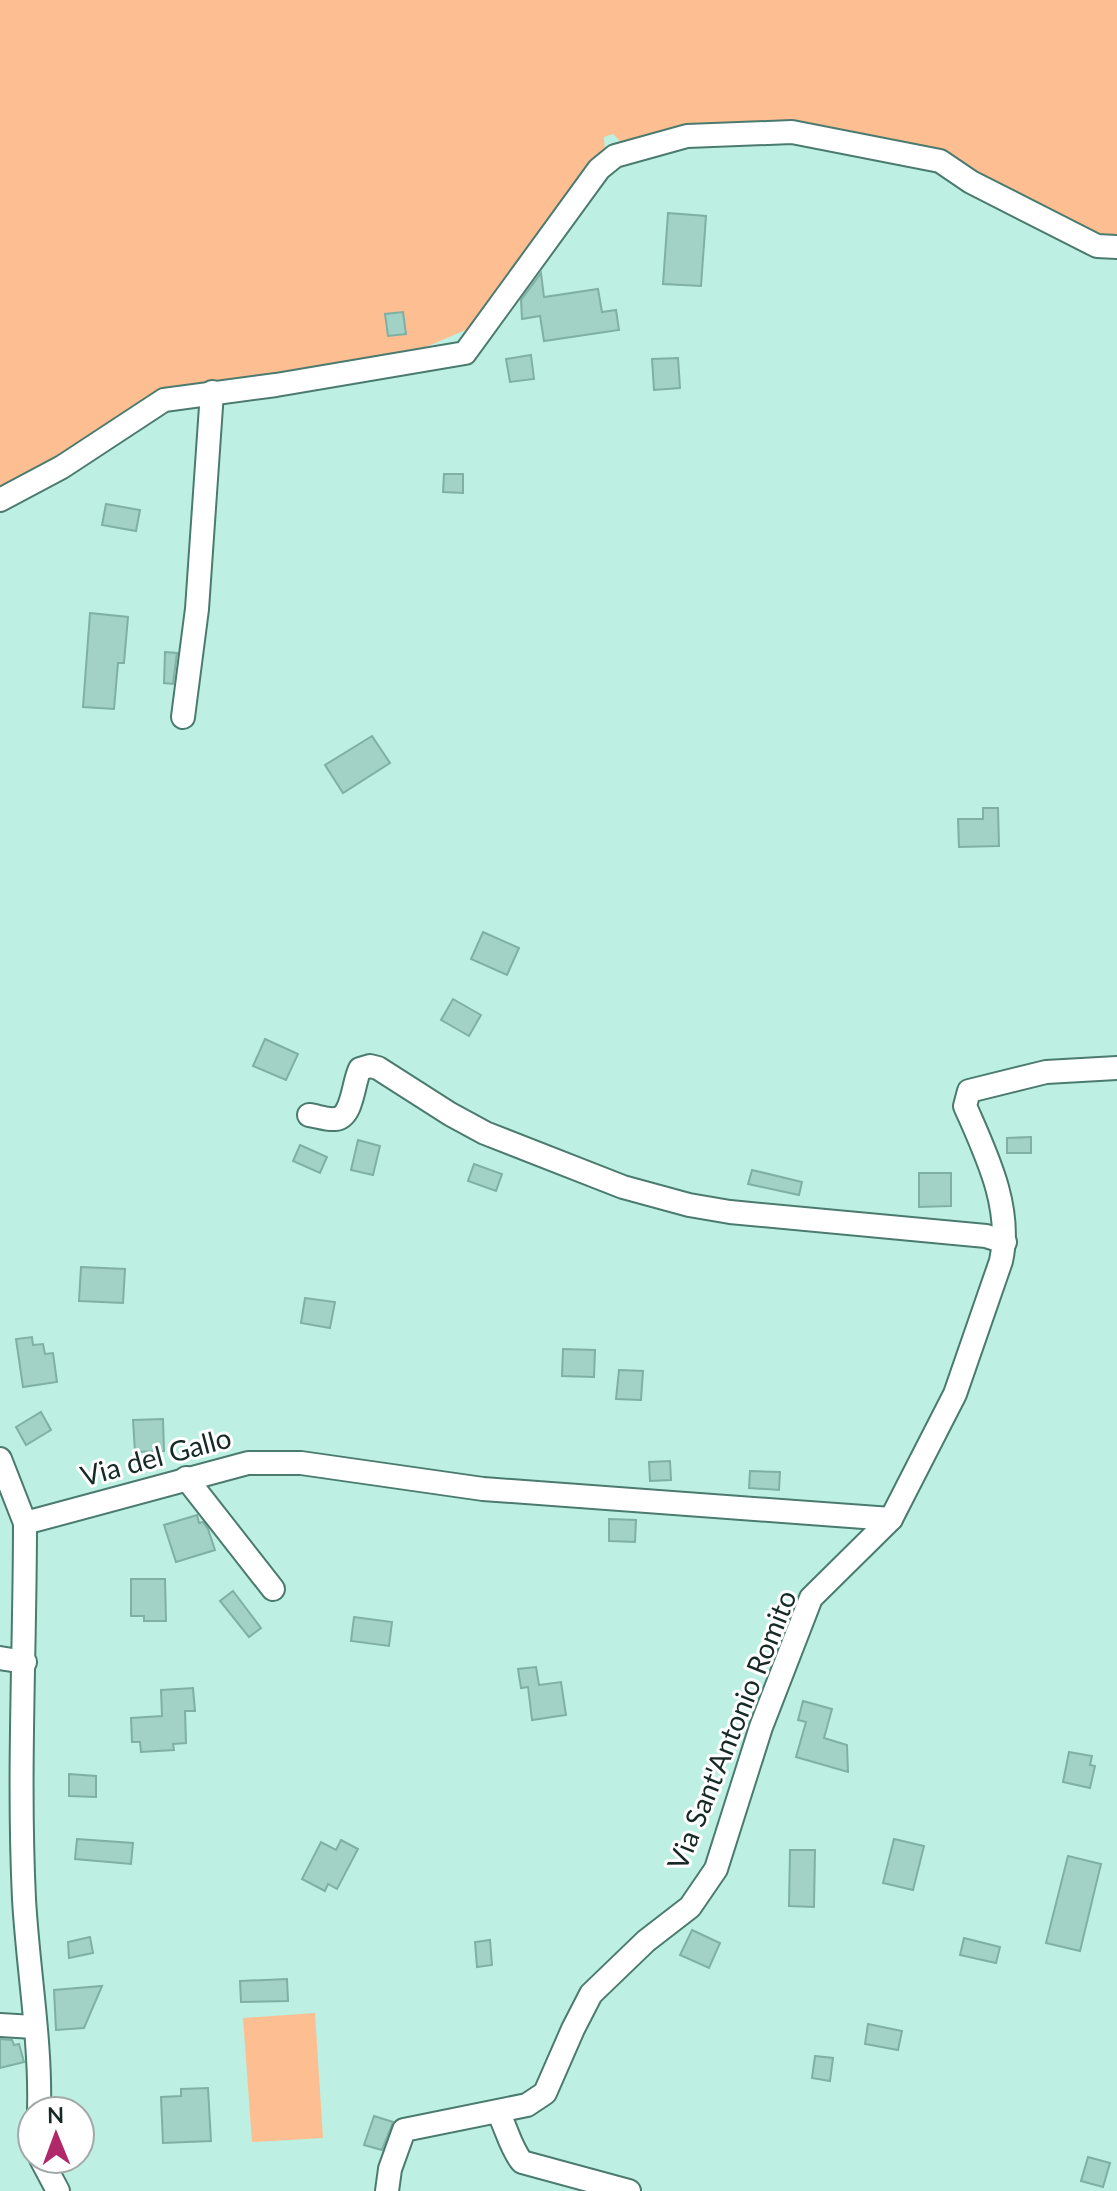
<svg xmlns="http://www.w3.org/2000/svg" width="1117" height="2191" viewBox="0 0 1117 2191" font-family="Lato,sans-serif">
<rect width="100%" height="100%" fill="#bdf0e2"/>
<g fill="#fdbf92">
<polygon points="0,0 1117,0 1117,240 1083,233 982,181 794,124 625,146 613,134 604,137 605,154 475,326 407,355 121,421 84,438 45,470 0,489"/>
<polygon points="315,2013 323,2138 252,2142 243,2018"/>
</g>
<g fill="#a1d2c5" stroke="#7fb0a3" stroke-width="2">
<polygon points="668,213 706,216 701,286 663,284"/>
<polygon points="541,273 544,297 598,289 602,312 616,310 619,330 544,341 540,316 522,319 521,300"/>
<polygon points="403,312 406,334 388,336 385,314"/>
<polygon points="531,355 534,379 510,382 506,359"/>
<polygon points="678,358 680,388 654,390 652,359"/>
<polygon points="444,474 463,474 463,493 443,492"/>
<polygon points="106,504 140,510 136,531 102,525"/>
<polygon points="90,613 128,617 124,663 118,663 114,709 83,707"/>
<polygon points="165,652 177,653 173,684 164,683"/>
<polygon points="372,736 390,763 343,793 325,765"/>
<polygon points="983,808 998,808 999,846 959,847 958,819 983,819"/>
<polygon points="483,932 519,948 507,975 471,959"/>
<polygon points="453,999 481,1015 469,1036 441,1020"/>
<polygon points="265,1039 298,1054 286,1080 253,1066"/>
<polygon points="1031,1137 1031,1153 1007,1153 1007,1138"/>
<polygon points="358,1140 380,1146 373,1175 351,1170"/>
<polygon points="300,1145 327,1157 320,1173 293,1161"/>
<polygon points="474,1164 502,1174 496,1191 468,1181"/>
<polygon points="752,1170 802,1182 799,1195 748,1184"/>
<polygon points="919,1173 951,1173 951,1206 919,1207"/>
<polygon points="81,1267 125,1269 123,1303 79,1301"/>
<polygon points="305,1298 335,1302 330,1328 301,1323"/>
<polygon points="32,1337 33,1345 43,1344 45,1354 53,1353 57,1382 23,1387 16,1339"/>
<polygon points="563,1349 595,1350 594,1377 562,1376"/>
<polygon points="619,1370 643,1371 641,1400 616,1399"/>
<polygon points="41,1412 51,1430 26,1445 16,1427"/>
<polygon points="163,1419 164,1451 135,1452 133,1420"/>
<polygon points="670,1461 671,1480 650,1481 649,1462"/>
<polygon points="750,1471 780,1472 779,1490 749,1488"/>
<polygon points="197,1515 199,1523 203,1522 208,1529 215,1550 176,1562 164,1525"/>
<polygon points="609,1519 636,1520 635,1542 609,1541"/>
<polygon points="131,1579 165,1579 166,1621 144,1621 144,1616 131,1616"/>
<polygon points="233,1591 261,1628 249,1637 220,1601"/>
<polygon points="354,1617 392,1622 389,1646 351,1641"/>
<polygon points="536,1667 539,1685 561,1682 566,1715 532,1720 528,1687 521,1688 518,1669"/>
<polygon points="193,1688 195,1711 185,1711 186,1743 173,1744 174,1750 141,1752 140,1742 132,1742 131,1718 162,1716 161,1690"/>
<polygon points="803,1701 832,1709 824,1738 847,1745 848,1772 796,1757 806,1722 798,1720"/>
<polygon points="1069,1752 1092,1756 1090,1765 1095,1766 1090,1788 1063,1782"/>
<polygon points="69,1774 96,1776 96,1797 69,1796"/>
<polygon points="77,1839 133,1843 131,1864 75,1859"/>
<polygon points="894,1839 924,1846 913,1890 883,1883"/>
<polygon points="341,1840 358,1849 337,1889 328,1884 325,1891 302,1879 321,1842 336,1850"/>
<polygon points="790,1850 815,1850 814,1907 789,1906"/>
<polygon points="1068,1856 1101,1864 1080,1951 1046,1943"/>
<polygon points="692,1930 720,1943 709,1968 680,1955"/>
<polygon points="90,1937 93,1953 69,1958 68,1942"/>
<polygon points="964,1938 1000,1947 996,1963 960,1955"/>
<polygon points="490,1940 492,1965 477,1967 475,1942"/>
<polygon points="287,1979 288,2001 241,2002 240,1981"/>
<polygon points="102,1986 84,2028 56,2030 54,1990"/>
<polygon points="868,2024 902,2031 898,2050 865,2044"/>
<polygon points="0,2039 12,2040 14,2045 19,2044 24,2062 0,2068"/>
<polygon points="815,2056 833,2058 830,2081 812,2078"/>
<polygon points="208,2088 211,2141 163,2143 161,2097 181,2096 181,2089"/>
<polygon points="374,2116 393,2122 382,2150 364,2145"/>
<polygon points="1088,2157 1110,2163 1103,2187 1081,2181"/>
</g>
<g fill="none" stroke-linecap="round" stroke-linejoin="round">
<g stroke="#4b7a6f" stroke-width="26">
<g id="minor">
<polyline points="0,500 62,467 164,400 276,385 465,353 599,169 615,156 687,136 792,132 940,161 971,182 1097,246 1117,247"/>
<polyline points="183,717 197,609 212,392"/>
<path d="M309 1115C317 1116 327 1120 335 1119 353 1118 353 1082 360 1069L370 1066 378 1068 450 1114 485 1133 623 1187 689 1205 730 1212 986 1236 1005 1242"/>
<polyline points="0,1459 25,1523"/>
<polyline points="186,1478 273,1589"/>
<polyline points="0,1658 25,1662"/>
<polyline points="0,2025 34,2027"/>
<path d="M39 2111C41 2040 28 1970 24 1899 18 1774 25 1648 25 1523L248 1463H301L483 1489 891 1519"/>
<path d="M498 2112C507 2129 510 2147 522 2162L629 2191"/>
<polyline points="41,2159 58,2191"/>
<path d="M387 2191 390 2169 404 2130 527 2105 545 2093 573 2029 591 1994 646 1941 690 1907 716 1869 761 1727 811 1598 891 1519 955 1394 1001 1261C1013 1208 986 1154 965 1106L969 1091 1046 1072 1117 1068"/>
</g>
</g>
<use href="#minor" stroke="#fff" stroke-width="22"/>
</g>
<g text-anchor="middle" stroke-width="6" stroke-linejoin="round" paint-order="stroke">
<g font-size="28" fill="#162925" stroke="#fff">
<text transform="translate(156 1457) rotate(-15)" y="10">Via del Gallo</text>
<text transform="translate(732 1730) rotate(-68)" y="10">Via Sant'Antonio Romito</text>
</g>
</g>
<g transform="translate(56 2135) rotate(359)"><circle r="38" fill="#ffffff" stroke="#a2a9a8" stroke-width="2"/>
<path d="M0-6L14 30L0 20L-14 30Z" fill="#b02869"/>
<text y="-12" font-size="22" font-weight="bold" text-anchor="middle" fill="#162925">N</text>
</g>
</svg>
